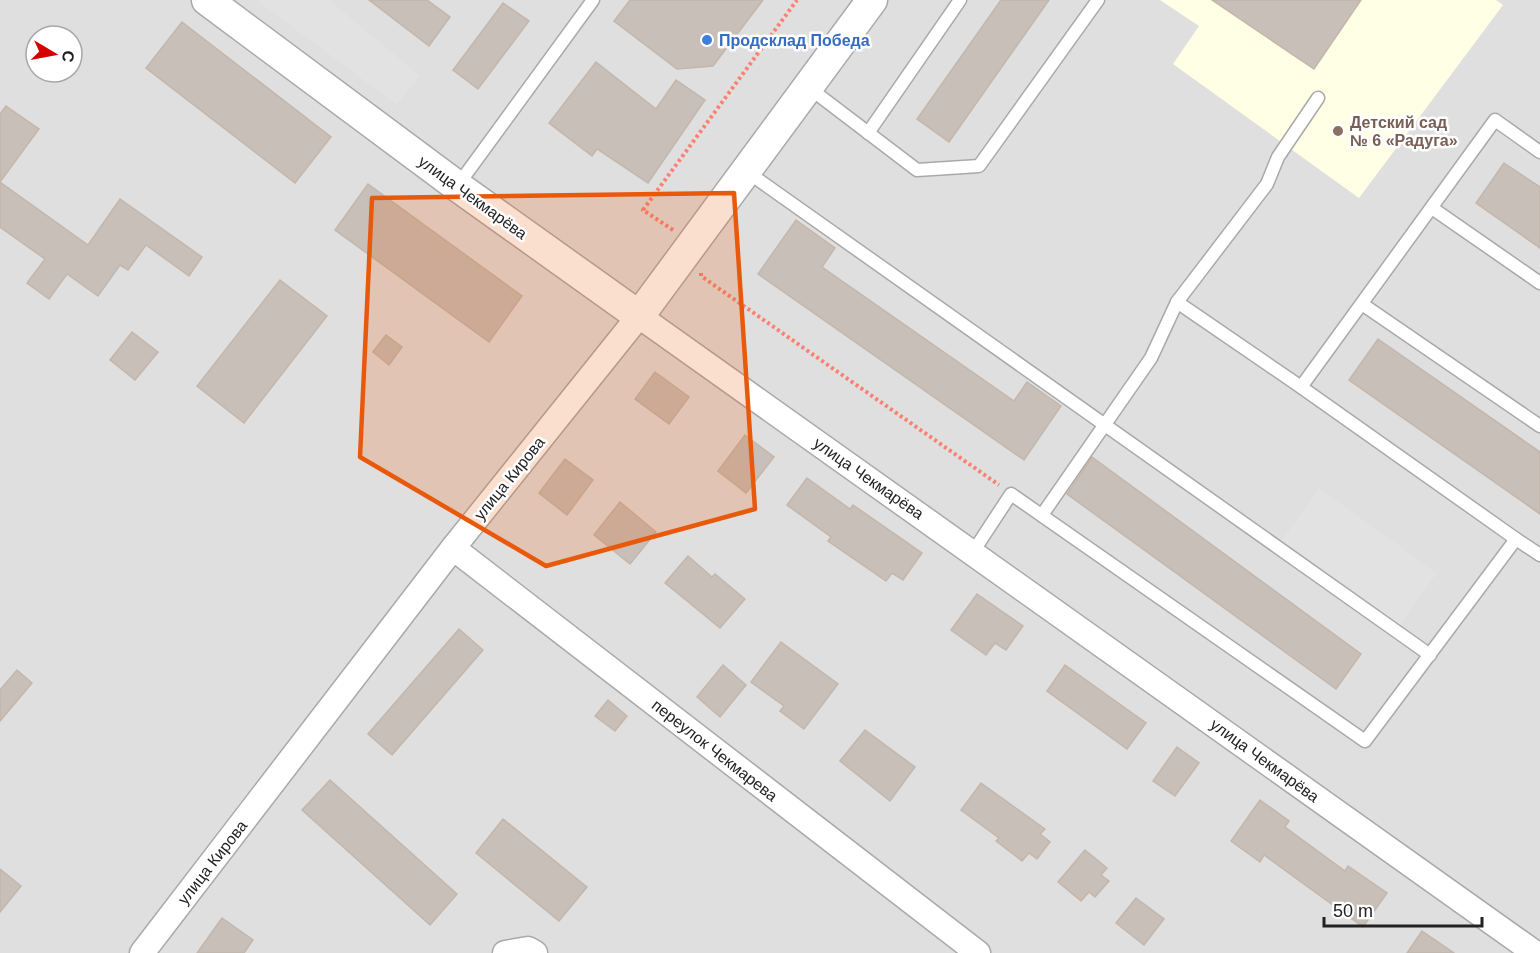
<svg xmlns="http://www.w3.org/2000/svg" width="1540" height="953" viewBox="0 0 1540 953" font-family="Helvetica,sans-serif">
<rect width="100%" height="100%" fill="#f2efe9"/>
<path fill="#e0dfdf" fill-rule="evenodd" d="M0 0H1540V953H0ZM36 36H72V72H36Z"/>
<polygon fill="#ffffe5" points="1160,0 1496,0 1503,5 1359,198 1173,64 1199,26"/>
<g fill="#e2e2e2">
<polygon points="256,0 329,0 420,76 397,105"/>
<polygon points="1319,488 1437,573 1398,628 1280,543"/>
</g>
<g fill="#c7bfb8" stroke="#c4b6ab" stroke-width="1.5">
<polygon points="369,0 427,0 450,17 429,46"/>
<polygon points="630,0 763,0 713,66 677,69 614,21"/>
<polygon points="1001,0 1049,0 949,142 917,119"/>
<polygon points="1212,0 1361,0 1314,69"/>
<polygon points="503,3 529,21 478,89 453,70"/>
<polygon points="182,22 331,137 295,183 146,68"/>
<polygon points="596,62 656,109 676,80 705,100 648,183 597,149 592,156 549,123"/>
<polygon points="6,106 39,129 0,182 0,114"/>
<polygon points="1504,163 1540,187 1540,248 1476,203"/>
<polygon points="0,182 88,245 120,199 202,257 189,276 146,245 128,270 120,265 98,296 67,274 49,299 27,283 45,259 0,227"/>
<polygon points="368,184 522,296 489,342 335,230"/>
<polygon points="796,220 835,248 822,267 1014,401 1027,382 1061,406 1024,460 758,274"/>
<polygon points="280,280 327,316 244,423 197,386"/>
<polygon points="132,332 158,352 135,380 110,360"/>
<polygon points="386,335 402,347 389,365 373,352"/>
<polygon points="1378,339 1540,452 1540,514 1349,380"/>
<polygon points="655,372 689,397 669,424 635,399"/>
<polygon points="745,435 774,457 746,493 718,471"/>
<polygon points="1092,457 1361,654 1336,689 1067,494"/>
<polygon points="565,459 593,480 567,515 539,493"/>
<polygon points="807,478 850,509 853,505 922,553 903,580 892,573 886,581 828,541 831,537 787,505"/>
<polygon points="620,502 656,532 630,564 594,535"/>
<polygon points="688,556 712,577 715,574 745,599 720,628 665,583"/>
<polygon points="977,594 1023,626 1006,650 995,643 986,655 951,630"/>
<polygon points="459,629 483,650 392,755 368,734"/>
<polygon points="781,642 838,684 804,729 780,711 784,706 751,682"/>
<polygon points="723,665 746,685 720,717 697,697"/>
<polygon points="1065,665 1146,723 1127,749 1047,691"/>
<polygon points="17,670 32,683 0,721 0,690"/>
<polygon points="608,700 627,716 615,731 595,716"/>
<polygon points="865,730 915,767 890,801 840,761"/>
<polygon points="1177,747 1199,763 1175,796 1153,781"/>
<polygon points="330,780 457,894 430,925 302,810"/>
<polygon points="981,783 1045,829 1040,834 1050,842 1037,859 1029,853 1022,861 996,841 999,838 961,810"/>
<polygon points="1260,800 1289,821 1285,827 1345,871 1348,866 1387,893 1363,927 1264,855 1260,862 1231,841"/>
<polygon points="503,819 587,887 559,921 476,853"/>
<polygon points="1085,850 1107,868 1101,875 1109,881 1095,897 1089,892 1081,901 1058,882"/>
<polygon points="0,869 21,886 0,912"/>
<polygon points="1136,898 1164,919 1144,945 1116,923"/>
<polygon points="222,918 253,940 244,953 197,953"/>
<polygon points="1422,931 1454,953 1407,953"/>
</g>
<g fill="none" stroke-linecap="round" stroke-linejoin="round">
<g stroke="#a9a9a9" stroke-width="15">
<g id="service">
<polyline points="808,87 917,170 979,166 1098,0"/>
<polyline points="868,133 960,0"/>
<polyline points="746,171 1430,655"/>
<polyline points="458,185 593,0"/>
<polyline points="1432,208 1540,283"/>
<polyline points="1177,302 1267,184 1278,157 1318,98"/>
<polyline points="1362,304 1540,426"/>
<polyline points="1301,387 1495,120 1540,152"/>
<polyline points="1042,515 1151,358 1177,302 1301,387 1516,539"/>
<polyline points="973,552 1011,494 1365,741 1516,539 1540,555"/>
</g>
</g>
<g stroke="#a9a9a9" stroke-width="27">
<g id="minor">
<polyline points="453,548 978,953"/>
<polyline points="142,953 453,548 639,316 1535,953"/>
<polyline points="505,953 528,949 535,953"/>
</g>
</g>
<g stroke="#a9a9a9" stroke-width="33">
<polyline id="tertiary" points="207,0 457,186 639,316 872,0"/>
</g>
<g stroke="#fa8072" stroke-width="4" stroke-dasharray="3 3" stroke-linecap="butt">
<polyline points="673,230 643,210 797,0"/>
<polyline points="701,273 701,276 999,485"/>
</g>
<use href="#service" stroke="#fff" stroke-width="12"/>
<use href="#minor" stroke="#fff" stroke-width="24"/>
<use href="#tertiary" stroke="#fff" stroke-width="30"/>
</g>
<path fill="#e8590c" fill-opacity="0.2" stroke="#e8590c" stroke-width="4.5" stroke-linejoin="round" d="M734 193 755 509 546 566 360 457 372 198Z"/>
<circle fill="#3f7fe0" stroke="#fff" stroke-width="2" cx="707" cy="40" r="6"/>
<circle fill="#8d6e63" stroke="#fff" stroke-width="2" cx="1338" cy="131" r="6"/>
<g text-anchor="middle" stroke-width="5" stroke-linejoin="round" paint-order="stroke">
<g font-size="16" font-weight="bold" fill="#366cbe" stroke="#fff" text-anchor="start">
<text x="719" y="46">Продсклад Победа</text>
</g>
<g font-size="16" font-weight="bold" fill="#785e54" stroke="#fff" text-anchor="start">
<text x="1350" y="128">Детский сад<tspan x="1350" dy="18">№ 6 «Радуга»</tspan></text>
</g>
<g font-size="16" fill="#222" stroke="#fff">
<text transform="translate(473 197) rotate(36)" y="6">улица Чекмарёва</text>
<text transform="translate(509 478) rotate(-51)" y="6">улица Кирова</text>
<text transform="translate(869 478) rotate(35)" y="6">улица Чекмарёва</text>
<text transform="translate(715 750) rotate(38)" y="6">переулок Чекмарева</text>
<text transform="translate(1265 760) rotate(36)" y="6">улица Чекмарёва</text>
<text transform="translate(212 862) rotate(-52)" y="6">улица Кирова</text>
</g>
</g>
<g transform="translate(54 54) rotate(100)"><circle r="28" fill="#ffffff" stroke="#a7a7a7" stroke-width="1.5"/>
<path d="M0-4.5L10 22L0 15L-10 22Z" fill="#d40000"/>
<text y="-9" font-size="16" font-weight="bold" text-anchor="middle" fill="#222222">С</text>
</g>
<path d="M1324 917v9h158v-9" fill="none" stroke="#222222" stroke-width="3"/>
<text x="1333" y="917" font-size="18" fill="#222222" stroke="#ffffff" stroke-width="4.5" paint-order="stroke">50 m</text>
</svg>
